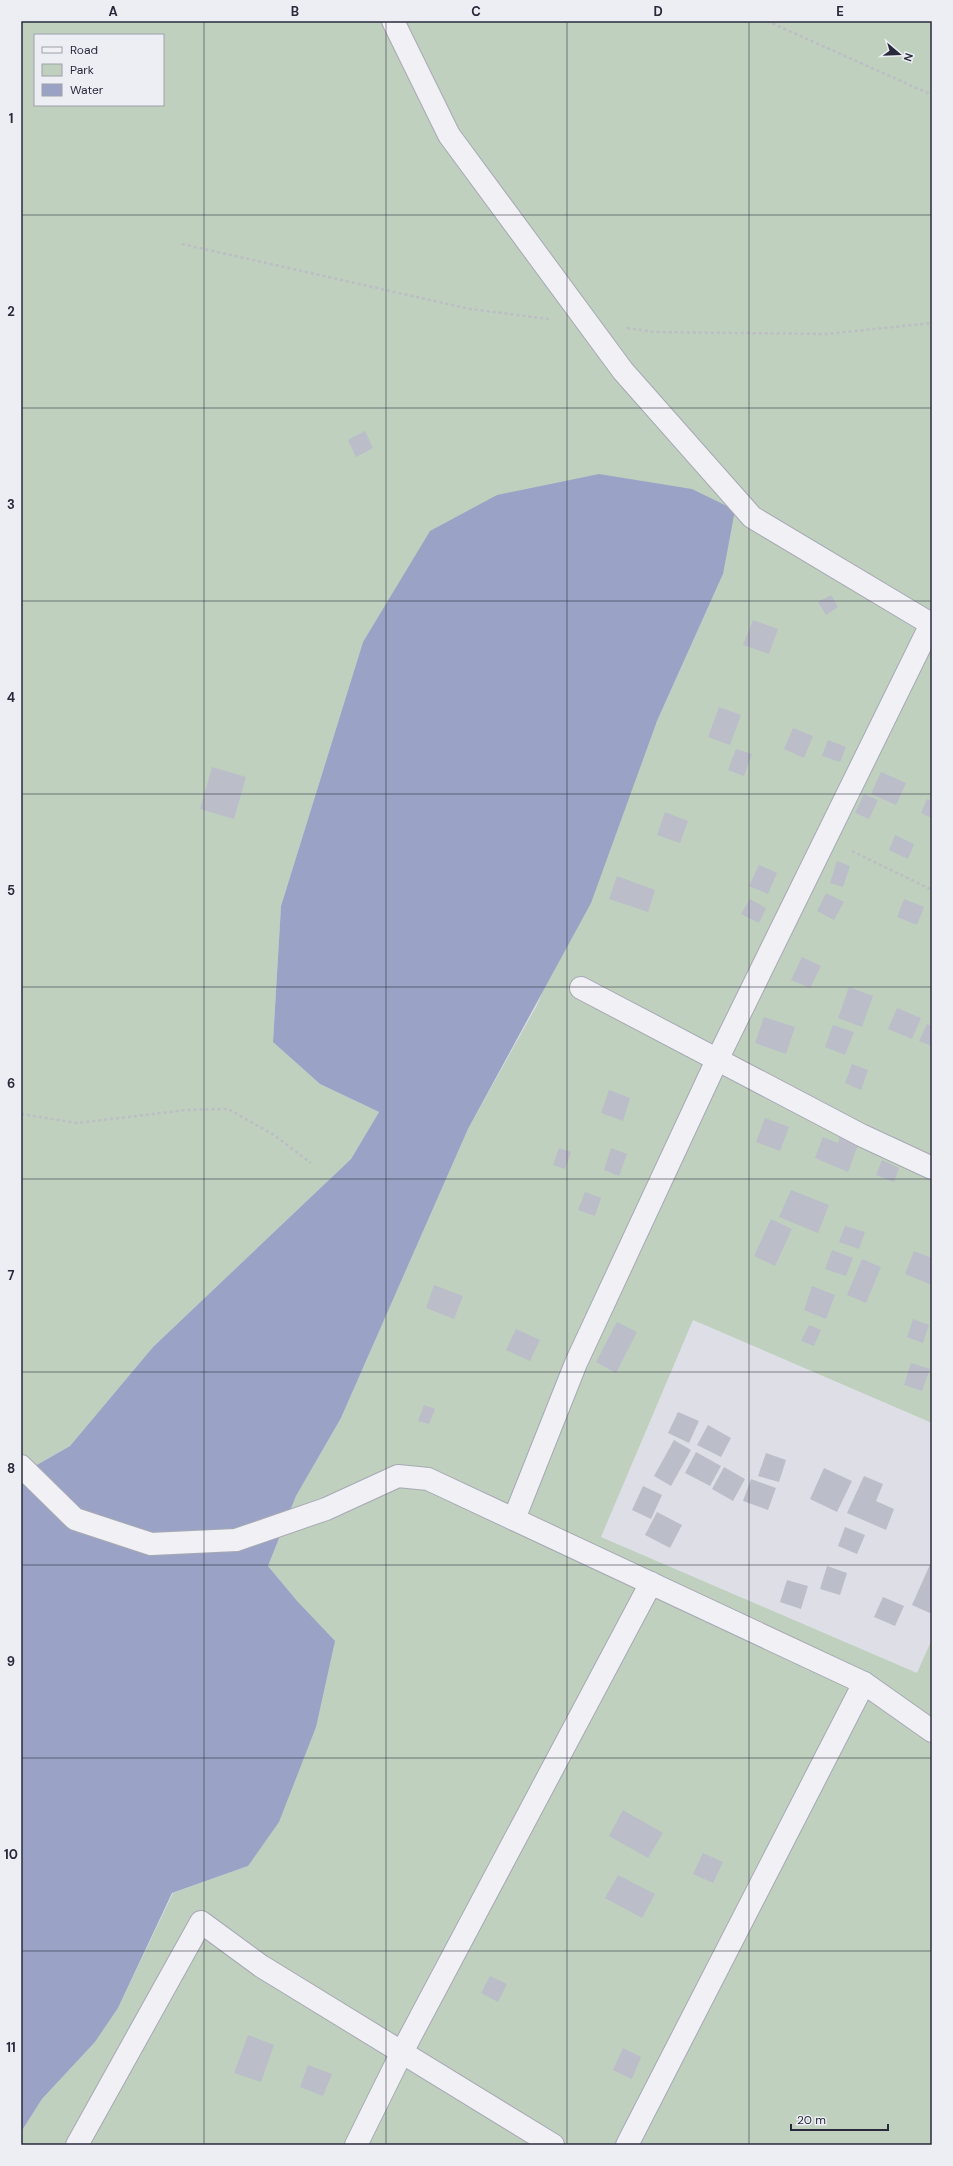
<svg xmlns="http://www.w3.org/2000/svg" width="953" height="2166" viewBox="0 0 953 2166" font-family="'DM Sans',sans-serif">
<rect width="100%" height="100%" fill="#dedfe6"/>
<path fill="#bfd0bf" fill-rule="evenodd" d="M21 21H932V1423L693 1320 601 1537 917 1673 932 1639V2145H21V2132L42 2099 95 2042 118 2008 173 1893 248 1866 298 1602 268 1566 296 1496 341 1418 468 1129 537 1005 657 721 723 574 363 642 281 906 273 1042 320 1084 379 1112 351 1159 153 1347 70 1446 21 1474ZM35 35H163V105H35Z"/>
<polygon fill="#9aa3c5" points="599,474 692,489 735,510 723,574 657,721 591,903 468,1129 341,1418 296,1496 268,1566 298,1602 335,1641 316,1727 279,1822 248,1866 172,1893 118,2008 95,2042 42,2099 21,2132 21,1474 70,1446 153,1347 351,1159 379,1112 320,1084 273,1042 281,906 363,642 430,531 497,495"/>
<g fill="#bbbdc9">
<polygon points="365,431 373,448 356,457 348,440"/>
<polygon points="831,595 838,607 826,615 818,602"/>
<polygon points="753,620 778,629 769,654 743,645"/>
<polygon points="719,707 741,715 730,745 708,737"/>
<polygon points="793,728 813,736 804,758 784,749"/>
<polygon points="828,740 846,747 840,762 822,756"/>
<polygon points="736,749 752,754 744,776 728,770"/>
<polygon points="212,767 246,777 234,819 200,809"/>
<polygon points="881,772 906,783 896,805 871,794"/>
<polygon points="864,794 878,800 869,819 855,813"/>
<polygon points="927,799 932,801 932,818 921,813"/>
<polygon points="665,812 688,821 680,843 657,835"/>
<polygon points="895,835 914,844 908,859 889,850"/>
<polygon points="837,861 850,866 843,887 830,883"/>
<polygon points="759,865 777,873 768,894 749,886"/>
<polygon points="617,876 655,890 648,912 609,899"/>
<polygon points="826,893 844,902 834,920 817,911"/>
<polygon points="750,899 766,908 759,923 741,914"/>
<polygon points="904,899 924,907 917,925 897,917"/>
<polygon points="802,957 821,966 810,988 791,980"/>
<polygon points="849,987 873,996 862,1027 838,1018"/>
<polygon points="897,1008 921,1018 912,1039 888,1029"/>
<polygon points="764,1017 795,1027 786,1054 755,1043"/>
<polygon points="927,1024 932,1026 932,1046 919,1041"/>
<polygon points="833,1025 854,1032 845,1055 825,1047"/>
<polygon points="852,1064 868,1070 861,1090 845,1083"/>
<polygon points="609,1090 630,1098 623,1121 601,1113"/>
<polygon points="765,1118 789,1127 780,1151 756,1142"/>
<polygon points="840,1135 859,1142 848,1172 815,1158 823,1137 838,1143"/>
<polygon points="559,1148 571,1152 565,1169 553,1165"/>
<polygon points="611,1148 627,1154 619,1176 604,1170"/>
<polygon points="882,1160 899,1168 894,1182 876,1175"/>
<polygon points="791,1190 829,1205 818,1233 779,1217"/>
<polygon points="585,1192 601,1198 595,1216 578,1210"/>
<polygon points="771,1219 792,1229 775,1266 754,1256"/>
<polygon points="845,1226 865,1232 859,1249 839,1242"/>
<polygon points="832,1250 853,1258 846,1276 825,1269"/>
<polygon points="914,1251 932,1258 932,1285 905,1274"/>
<polygon points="862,1259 881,1267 866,1303 847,1295"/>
<polygon points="434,1285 463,1296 454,1319 426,1308"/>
<polygon points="812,1286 835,1295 826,1319 804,1310"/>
<polygon points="913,1319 929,1325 923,1343 907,1337"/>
<polygon points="617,1322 637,1332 616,1373 596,1362"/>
<polygon points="809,1325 821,1330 814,1346 801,1341"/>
<polygon points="516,1329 540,1340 530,1361 506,1350"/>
<polygon points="911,1363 930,1369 922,1391 904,1385"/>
<polygon points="424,1405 435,1409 429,1424 418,1421"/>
<polygon points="678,1412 699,1421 689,1443 668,1433"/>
<polygon points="708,1425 731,1438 721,1457 697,1445"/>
<polygon points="674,1440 691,1450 671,1486 654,1476"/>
<polygon points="696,1452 721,1466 710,1486 685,1473"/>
<polygon points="766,1453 786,1460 779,1482 758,1476"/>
<polygon points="724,1467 745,1479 733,1501 712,1489"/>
<polygon points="824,1468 852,1481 837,1512 810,1499"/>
<polygon points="864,1476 883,1484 876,1501 894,1509 886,1530 847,1513"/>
<polygon points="751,1479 776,1488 768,1510 743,1501"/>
<polygon points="643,1486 662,1495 651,1519 632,1510"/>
<polygon points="657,1512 682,1525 670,1548 645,1535"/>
<polygon points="845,1527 865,1535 857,1554 838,1546"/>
<polygon points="932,1560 932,1614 912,1605"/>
<polygon points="827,1566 847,1573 840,1595 820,1589"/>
<polygon points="787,1580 808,1586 801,1609 780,1602"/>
<polygon points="883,1597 904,1606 895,1626 874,1617"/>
<polygon points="623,1810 663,1833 648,1858 609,1836"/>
<polygon points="703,1853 723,1862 713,1883 693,1874"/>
<polygon points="618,1875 655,1894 642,1918 605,1898"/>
<polygon points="490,1976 507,1984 498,2002 481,1993"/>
<polygon points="248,2035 274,2045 261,2082 234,2073"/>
<polygon points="623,2048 641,2057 632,2079 613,2070"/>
<polygon points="308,2065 332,2074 323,2096 300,2087"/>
</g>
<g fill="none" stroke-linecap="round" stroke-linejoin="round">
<g stroke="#a7a9b3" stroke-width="24">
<g id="minor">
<polyline points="393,21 449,135 623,371 752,517 931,624 717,1060 576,1363 514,1519"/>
<polyline points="581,988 861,1135 932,1168"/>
<polyline points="21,1466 75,1519 151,1544 236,1540 326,1509 398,1476 428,1479 864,1683 932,1731"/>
<polyline points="77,2145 201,1922 261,1966 553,2145"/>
<polyline points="356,2145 402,2052 651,1583"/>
<polyline points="627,2145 864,1683"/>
</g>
</g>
<g stroke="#bcbdc5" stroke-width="2.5" stroke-dasharray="3 3" stroke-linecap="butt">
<polyline points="767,21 932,95"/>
<polyline points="182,244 470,309 549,319"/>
<polyline points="627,328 654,332 827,334 932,323"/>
<polyline points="852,851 932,890"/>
<polyline points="21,1114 77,1123 187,1110 228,1109 274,1135 311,1163"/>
</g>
<use href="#minor" stroke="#f0f0f5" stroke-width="22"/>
</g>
<path fill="none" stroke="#282a3c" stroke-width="1" stroke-opacity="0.55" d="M204 21V2145M386 21V2145M567 21V2145M749 21V2145M21 215H932M21 408H932M21 601H932M21 794H932M21 987H932M21 1179H932M21 1372H932M21 1565H932M21 1758H932M21 1951H932"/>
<rect width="953" height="2166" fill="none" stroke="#edeef4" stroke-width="44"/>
<rect x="34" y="34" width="130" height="72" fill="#edeef4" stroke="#9ea0aa"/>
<rect x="42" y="47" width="20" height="6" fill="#f0f0f5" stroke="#9ea0aa"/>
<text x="70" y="54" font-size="12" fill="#282a3c">Road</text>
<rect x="42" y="64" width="20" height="12" fill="#bfd0bf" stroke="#9ea0aa"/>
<text x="70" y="74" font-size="12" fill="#282a3c">Park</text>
<rect x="42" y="84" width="20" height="12" fill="#9aa3c5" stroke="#9ea0aa"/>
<text x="70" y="94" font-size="12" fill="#282a3c">Water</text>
<g transform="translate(899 54) rotate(109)" stroke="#edeef4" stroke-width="3" paint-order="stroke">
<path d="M0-3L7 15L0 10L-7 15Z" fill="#282a3c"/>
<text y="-6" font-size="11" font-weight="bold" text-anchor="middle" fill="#282a3c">N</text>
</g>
<path d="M791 2124v6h97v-6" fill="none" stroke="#282a3c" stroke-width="2"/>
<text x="797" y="2124" font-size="12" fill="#282a3c" stroke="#edeef4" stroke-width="3" paint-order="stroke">20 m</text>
<rect x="22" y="22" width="909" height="2122" fill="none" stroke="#282a3c" stroke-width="1.5"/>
<g font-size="13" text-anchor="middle" font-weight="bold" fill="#282a3c">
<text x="113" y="16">A</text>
<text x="295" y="16">B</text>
<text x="476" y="16">C</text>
<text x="658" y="16">D</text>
<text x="840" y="16">E</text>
<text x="11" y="123">1</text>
<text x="11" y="316">2</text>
<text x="11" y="509">3</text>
<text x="11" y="702">4</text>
<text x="11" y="895">5</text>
<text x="11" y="1088">6</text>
<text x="11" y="1280">7</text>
<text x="11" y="1473">8</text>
<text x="11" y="1666">9</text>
<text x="11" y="1859">10</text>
<text x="11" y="2052">11</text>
</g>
</svg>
